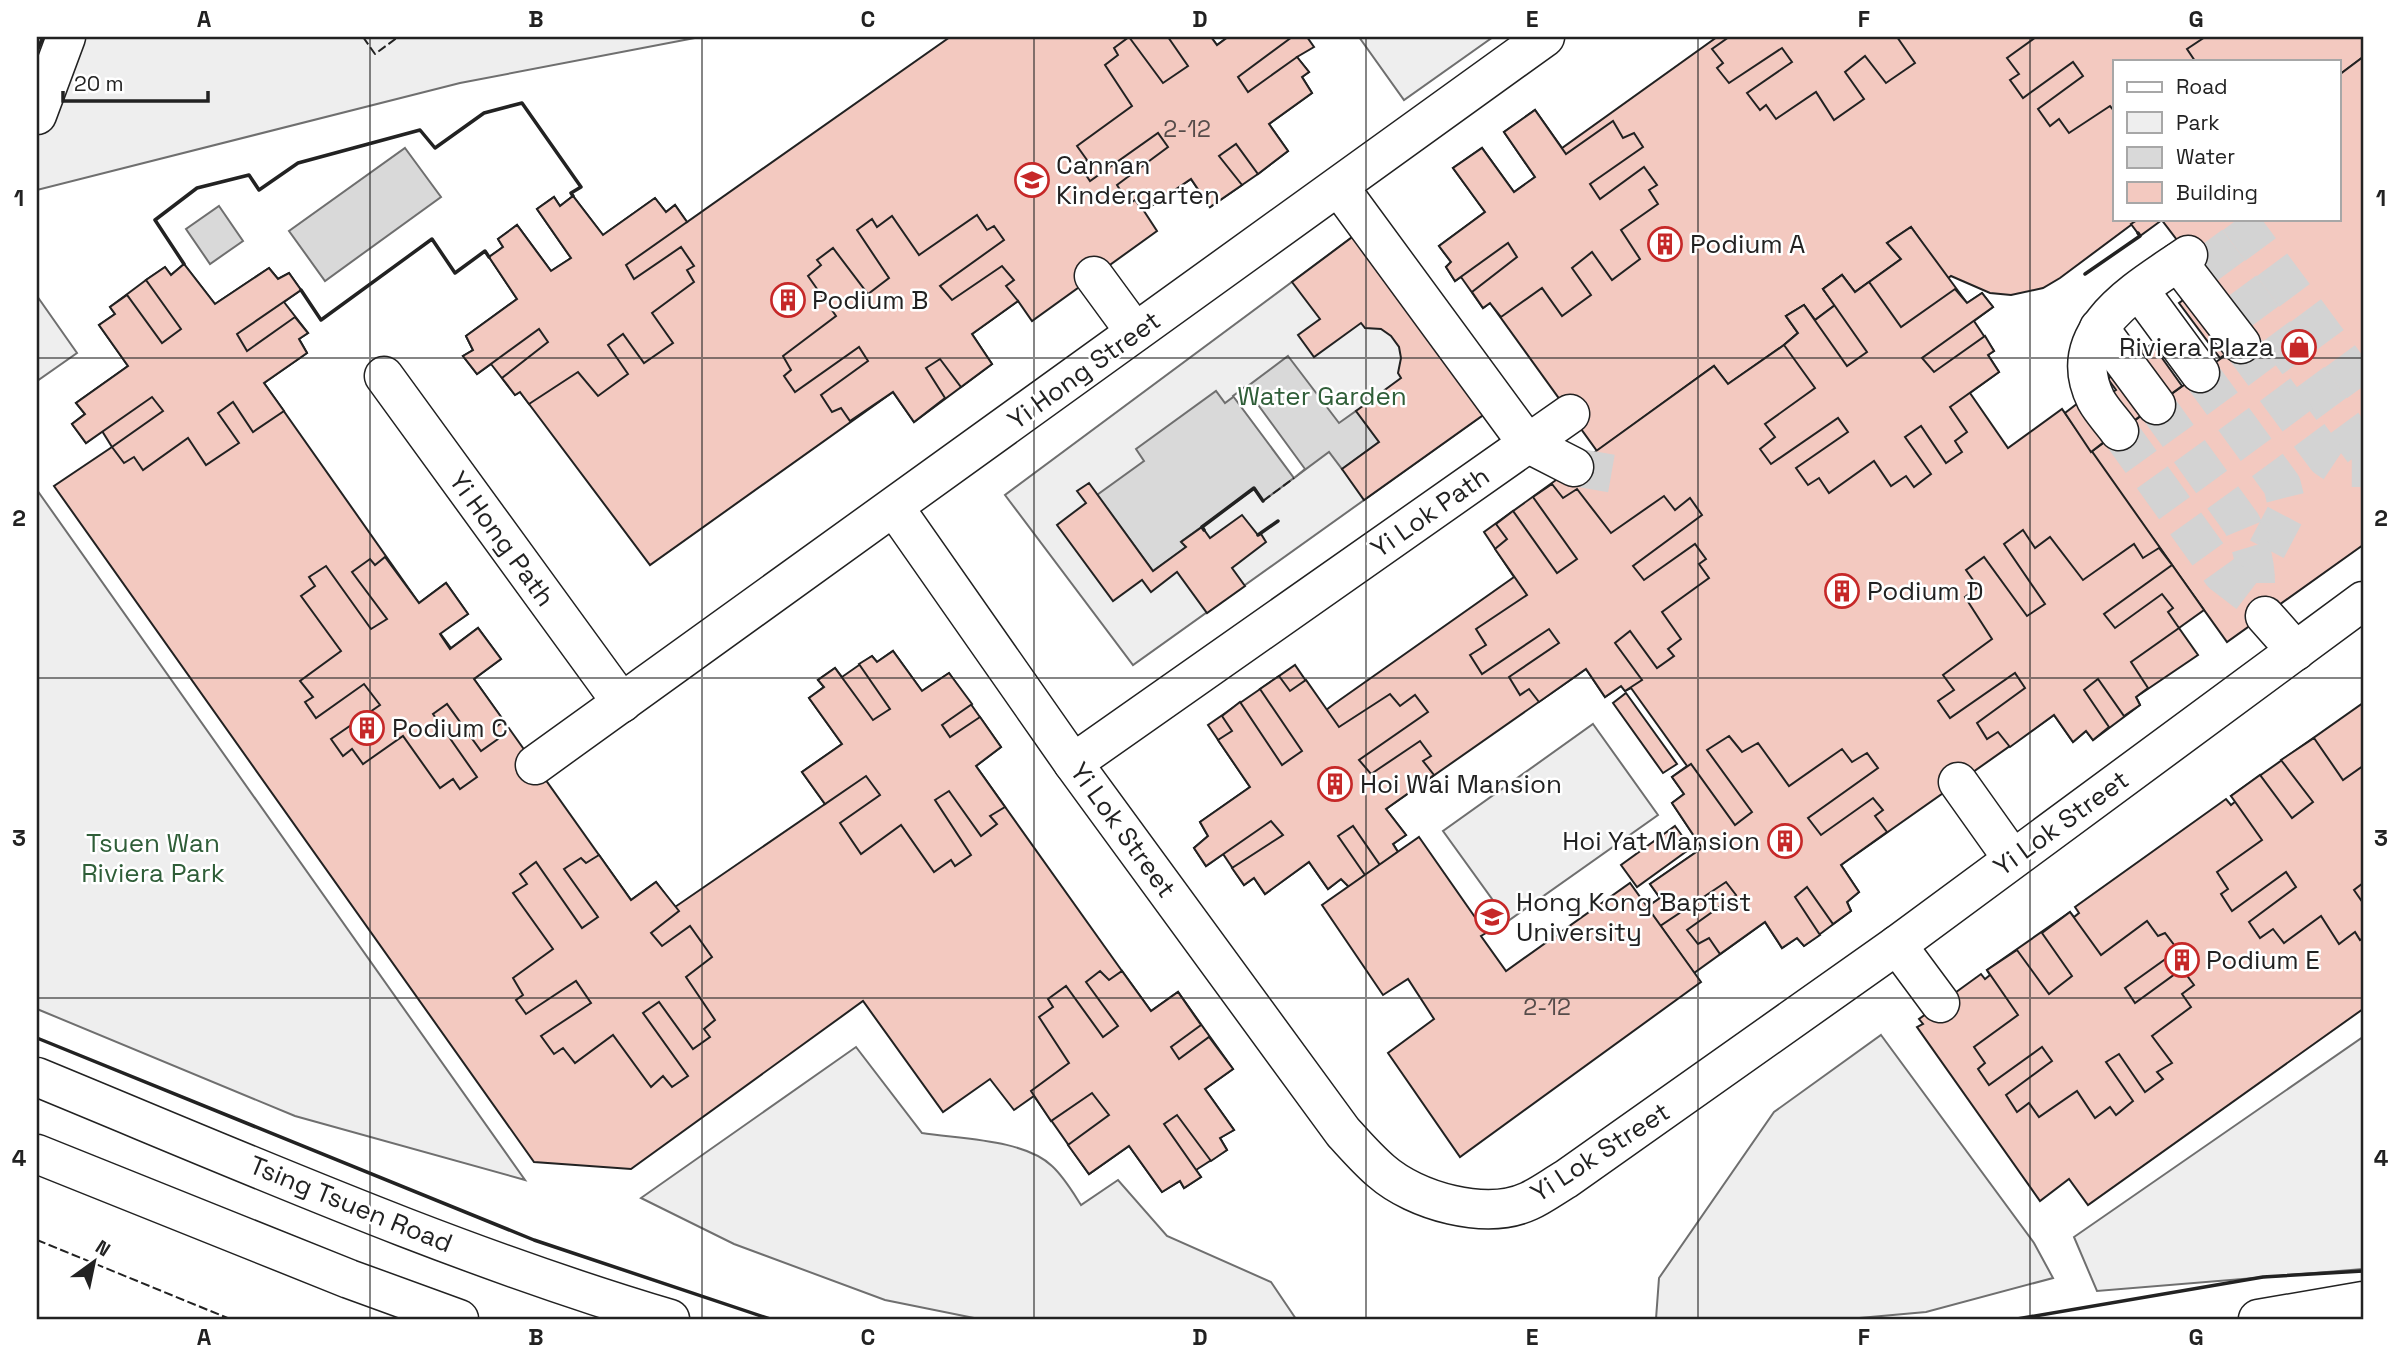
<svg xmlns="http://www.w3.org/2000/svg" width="2400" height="1356" viewBox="0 0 2400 1356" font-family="'Space Grotesk',sans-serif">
<rect width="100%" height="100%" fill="#fff"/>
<g fill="#eee" stroke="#6f6f6f" stroke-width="2">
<polygon points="37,37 700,37 460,83 37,190"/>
<polygon points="1359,37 1493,37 1404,100"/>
<polygon points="1355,235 1486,413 1133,665 1005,495"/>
<polygon points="37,296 77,353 37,381"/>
<polygon points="37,490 525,1180 295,1116 37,1009"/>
<polygon points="1593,724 1658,815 1508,921 1443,831"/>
<polygon points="1881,1035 2034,1243 2053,1278 1926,1312 1848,1319 1656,1319 1659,1278 1774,1112"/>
<polygon points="2363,1037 2363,1269 2097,1291 2074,1237"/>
<path d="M856 1047 922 1133C959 1139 1024 1139 1052 1166 1064 1177 1072 1191 1081 1205L1118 1180 1167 1236 1271 1282 1296 1319H979L885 1300 734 1244 641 1198Z"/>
</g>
<g fill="#d9d9d9" stroke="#6f6f6f" stroke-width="2">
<polygon points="405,148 441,197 325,281 289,231"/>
<polygon points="219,206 243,241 210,264 186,229"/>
<polygon points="1288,356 1339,423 1356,411 1379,442 1342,469 1329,452 1263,501 1254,489 1182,541 1186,547 1153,571 1097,495 1144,461 1136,449 1216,391 1225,403"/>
</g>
<polygon fill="#fff" stroke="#6f6f6f" stroke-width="2" points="1245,387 1305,469 1294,478 1233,396"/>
<g fill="#f3c9c0" stroke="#222" stroke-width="2">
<polygon points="950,37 1211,37 1217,45 1228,37 1307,37 1314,47 1297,57 1309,72 1302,77 1312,93 1269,124 1288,151 1258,174 1210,207 1191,179 1144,211 1157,231 1032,321 1018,301 972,334 992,364 914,422 893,392 650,565 520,392 515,395 491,364 477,374 463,356 473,350 466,336 517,299 489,257 503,247 498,239 517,225 551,271 571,258 537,209 554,197 560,206 573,196 603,235 655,198 666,212 675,205 687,222"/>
<polygon points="1129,37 1163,83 1188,66 1168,37 1211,37 1217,45 1228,37 1292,37 1238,77 1248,92 1297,57 1309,72 1302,77 1312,93 1269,124 1288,151 1258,174 1236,144 1219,156 1242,185 1210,207 1191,179 1144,211 1135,200 1129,204 1117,185 1168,147 1158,133 1090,181 1080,166 1087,160 1077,146 1132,106 1105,65 1118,55 1114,48"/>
<polygon points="1717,37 2363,37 2363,57 2339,75 2339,61 2115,61 2115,219 2139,219 2060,278 2043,288 2011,295 1990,293 1951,276 1947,279 1911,227 1887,243 1901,259 1855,292 1842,275 1823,289 1835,305 1815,320 1804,305 1786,316 1798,333 1784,345 1728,384 1714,366 1597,451 1490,303 1483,308 1461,277 1455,281 1446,267 1451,262 1439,246 1485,212 1453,168 1482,148 1514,192 1535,177 1504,132 1535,110 1562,148"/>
<polygon points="1729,37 1897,37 1915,63 1886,83 1865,56 1845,72 1864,99 1834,120 1816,92 1776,119 1766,105 1760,110 1747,93 1792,62 1782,48 1729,83 1717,68 1723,63 1712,49"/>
<polygon points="2036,37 2205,37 2187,49 2195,61 2115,61 2115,112 2110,106 2069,133 2059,119 2050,126 2038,109 2083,76 2073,62 2023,98 2010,80 2019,74 2007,58"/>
<polygon points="2363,57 2363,545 2227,642 2091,452 2241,344 2209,282 2161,219 2339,219 2339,75"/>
<polygon points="1535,110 1566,154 1613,121 1623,138 1634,133 1643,147 1590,184 1600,199 1644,167 1657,185 1649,190 1658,204 1621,230 1640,259 1612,280 1592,252 1572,268 1591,295 1562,316 1542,288 1501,317 1490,303 1483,308 1472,292 1517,257 1508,243 1455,281 1446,267 1451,262 1439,246 1485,212 1453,168 1482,148 1514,192 1535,177 1504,132"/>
<polygon points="573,196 603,235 655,198 666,212 675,205 687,222 626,265 634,279 681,247 694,266 687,270 694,282 652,313 673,343 644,363 623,334 608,345 628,374 598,396 578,372 529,404 520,392 515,395 502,378 548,342 539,329 477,374 463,356 473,350 466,336 517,299 489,257 503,247 498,239 517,225 551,271 571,258 537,209 554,197 560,206"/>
<polygon points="977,215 987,230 994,226 1004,240 940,286 952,300 1002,266 1014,280 1006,286 1018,301 972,334 992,364 961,387 940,359 926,368 945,398 914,422 893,392 850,421 841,408 832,412 821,395 868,361 859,347 795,392 784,376 791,370 783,356 836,316 808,276 821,265 817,260 833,248 868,294 889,278 857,230 872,219 877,227 892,216 919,255"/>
<polygon points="2139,219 2161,219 2162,220 2140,236 2131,224"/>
<polygon points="1911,227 1967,303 1982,293 1993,307 1974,321 1994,351 1988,355 1999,372 1970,393 2008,448 2062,409 2204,610 2179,628 2198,655 2136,697 2140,705 2093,740 2086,731 2073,742 2054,715 1841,865 1859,892 1847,902 1851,911 1804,946 1797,938 1782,948 1765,922 1694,973 1647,907 1660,898 1650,884 1702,848 1672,803 1684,794 1672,777 1687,766 1631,688 1625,691 1621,686 1605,697 1586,669 1386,809 1406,835 1393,844 1398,852 1349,887 1341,879 1328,889 1309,862 1265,894 1254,878 1244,885 1223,854 1206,866 1194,848 1208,836 1200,822 1250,787 1208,725 1295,665 1326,710 1334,704 1514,577 1484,532 1714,366 1728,384 1784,345 1798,333 1786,316 1804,305 1815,320 1835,305 1823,289 1842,275 1855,292 1901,259 1887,243"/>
<polygon points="1355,235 1486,413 1364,500 1342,469 1379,442 1356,411 1401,378 1398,373 1401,358 1399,347 1391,336 1381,329 1365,328 1361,323 1314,357 1298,335 1320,319 1292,282"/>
<polygon points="184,264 215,304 269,268 278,279 289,273 301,290 284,302 308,333 299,339 307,353 264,383 419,603 446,583 468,614 440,633 451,648 478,628 501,659 474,679 631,900 656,882 675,907 825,804 802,772 842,744 809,698 824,687 818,680 835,668 842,677 872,656 877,662 893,651 922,691 949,673 1001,747 976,766 1122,971 1151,1011 1178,992 1233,1069 1205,1089 1234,1130 1220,1138 1227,1150 1196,1170 1201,1177 1184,1188 1180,1181 1162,1192 1129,1146 1089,1174 1034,1096 1014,1110 990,1079 943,1112 863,1001 631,1169 534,1162 54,486 112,447 102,431 86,443 72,424 85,414 76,403 128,366 99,325 115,314 110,307 146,280 165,267 171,275"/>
<polygon points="184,264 215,304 269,268 278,279 289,273 301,290 237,334 247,351 295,317 308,333 299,339 307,353 264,383 284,411 253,432 233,402 218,413 239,443 206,465 188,438 143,470 134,457 124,463 112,447 163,411 152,397 86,443 72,424 85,414 76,403 128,366 99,325 115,314 110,307 127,295 162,343 181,329 146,280 165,267 171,275"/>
<polygon points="1842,275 1855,292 1869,282 1901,327 1955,289 1967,303 1982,293 1993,307 1922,358 1934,372 1985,336 1994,351 1988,355 1999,372 1950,407 1967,432 1955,441 1962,452 1946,463 1921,426 1905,437 1931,474 1914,487 1906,476 1891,486 1874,461 1829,493 1819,478 1808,485 1796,468 1848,432 1838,418 1771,464 1760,449 1775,437 1765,424 1815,388 1784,345 1798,333 1786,316 1804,305 1847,366 1867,352 1823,289"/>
<polygon points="2189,296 2230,351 2220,358 2179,303"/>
<polygon points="2152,344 2182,386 2164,399 2134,356"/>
<polygon points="2116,372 2146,412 2129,424 2108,395 2116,390 2108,379"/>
<polygon points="2082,400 2109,438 2091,452 2065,413"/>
<polygon points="1089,483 1153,571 1186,547 1181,542 1202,527 1210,538 1242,515 1258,535 1261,534 1266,542 1232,568 1245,586 1207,613 1177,572 1151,592 1142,580 1113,601 1057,525 1086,503 1077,491"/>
<polygon points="1552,484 1563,498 1577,489 1611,533 1664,496 1675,510 1690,498 1702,515 1633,566 1644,580 1695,544 1706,559 1699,564 1709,578 1662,612 1681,639 1668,649 1674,656 1657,668 1630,631 1615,643 1642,680 1625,691 1621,686 1605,697 1586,669 1539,702 1529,689 1520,695 1509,677 1559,643 1549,629 1482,674 1470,655 1486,645 1476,629 1527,595 1495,549 1507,539 1496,524 1513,511 1557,573 1577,559 1533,497"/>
<polygon points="2023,530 2035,548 2050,537 2083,580 2134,544 2143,558 2159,548 2172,565 2104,614 2115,628 2162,594 2173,608 2168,612 2179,628 2131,662 2148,688 2136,697 2140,705 2124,716 2098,679 2084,690 2109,727 2093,740 2086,731 2073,742 2054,715 2010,747 1998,732 1987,739 1977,723 2025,688 2015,673 1950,718 1938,701 1954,690 1943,675 1992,639 1965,597 1978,587 1966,570 1984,557 2027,616 2045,604 2004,544"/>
<polygon points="385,557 419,603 446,583 468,614 440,634 450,649 478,628 501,659 474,679 504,721 492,730 498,739 481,751 447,704 433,714 477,777 460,789 453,779 440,788 403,736 363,764 352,749 343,756 331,739 380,705 364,684 316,718 305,702 313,697 300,681 341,651 301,596 315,586 309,577 326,566 371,629 387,619 352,572 370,559 375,565"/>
<polygon points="893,651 922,691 949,673 972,704 942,725 950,737 980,717 1001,747 976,766 1005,807 990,816 997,824 981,836 949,791 935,800 971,855 955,866 951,860 934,872 901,825 861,854 840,823 880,795 866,776 825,804 802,772 842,744 809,698 824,687 818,680 835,668 873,720 890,709 859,664 872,656 877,662"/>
<polygon points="1279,676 1290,691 1306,680 1339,727 1390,694 1400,706 1415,695 1428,712 1359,760 1371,774 1420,741 1431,756 1423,761 1434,775 1386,809 1406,835 1393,844 1398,852 1380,865 1353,826 1338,836 1365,875 1349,887 1341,879 1328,889 1309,862 1265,894 1254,878 1244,885 1232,868 1283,835 1271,821 1206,866 1194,848 1208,836 1200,822 1250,787 1218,740 1232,731 1222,716 1240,702 1282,765 1302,751 1260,689"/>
<polygon points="1626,693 1677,764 1663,773 1613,703"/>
<polygon points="2363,703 2363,1009 2088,1205 2069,1179 2040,1201 1917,1027 1923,1024 1919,1019 1981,974 1985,979 1990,975 1987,970 2070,912 2074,917 2079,913 2075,907 2226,799 2231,805 2236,801 2231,796"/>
<polygon points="1729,736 1742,752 1758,743 1789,786 1842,749 1852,762 1867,753 1878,768 1808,818 1821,835 1873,798 1883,810 1875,816 1887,832 1841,865 1859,892 1847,902 1851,911 1833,924 1807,887 1795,897 1820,935 1804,946 1797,938 1782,948 1765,922 1720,954 1709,938 1698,944 1687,930 1736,895 1726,882 1660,926 1647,907 1660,898 1650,884 1702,848 1672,803 1684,794 1672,777 1691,764 1735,825 1752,812 1707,750"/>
<polygon points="2314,738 2343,780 2363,766 2363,883 2354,890 2363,903 2363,938 2360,940 2355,932 2339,944 2321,916 2284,943 2273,929 2260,938 2249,922 2296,887 2286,872 2232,911 2221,894 2228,889 2217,872 2262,840 2231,796 2260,775 2292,818 2313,802 2281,760"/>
<polygon points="1675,826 1691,848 1637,887 1621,865"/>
<polygon points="1419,837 1486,933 1481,936 1506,971 1630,883 1701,982 1460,1157 1388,1053 1434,1019 1408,979 1383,995 1322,905"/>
<polygon points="599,855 631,900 656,882 679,911 651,933 662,946 690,926 712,957 686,977 715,1020 704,1029 710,1037 693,1049 659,1002 643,1013 688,1076 672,1087 663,1076 651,1087 613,1035 575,1063 563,1048 554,1054 541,1036 591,1003 576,981 526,1014 516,1000 523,995 513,978 553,949 513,893 527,884 520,874 536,862 582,928 598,917 564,869 581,858 586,863"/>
<polygon points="2070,912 2101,955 2147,921 2158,936 2165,933 2178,950 2125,988 2135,1003 2182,969 2194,985 2182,994 2191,1007 2152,1036 2172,1063 2157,1072 2163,1079 2145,1092 2119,1054 2106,1062 2133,1101 2116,1115 2110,1107 2095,1118 2077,1091 2039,1117 2029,1103 2017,1112 2006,1095 2052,1061 2042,1047 1989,1085 1978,1069 1985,1063 1974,1047 2018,1015 1987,970 2017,950 2049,994 2072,976 2042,933"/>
<polygon points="1100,971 1109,980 1122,971 1151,1011 1178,992 1201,1025 1171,1047 1179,1059 1209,1037 1233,1069 1205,1089 1234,1130 1220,1138 1227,1150 1211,1161 1177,1115 1164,1124 1201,1177 1184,1188 1180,1181 1162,1192 1129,1146 1089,1174 1068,1145 1109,1115 1092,1093 1051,1121 1031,1091 1069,1063 1039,1017 1053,1007 1048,999 1066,986 1103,1037 1118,1026 1086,982"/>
</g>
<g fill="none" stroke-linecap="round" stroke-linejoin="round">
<g stroke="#d3d3d3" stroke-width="38" stroke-dasharray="38 19" stroke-linecap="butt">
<polyline points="2238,219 2363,388"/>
<polyline points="2207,241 2363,451"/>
<polyline points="2241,344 2326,458 2341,468 2363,468"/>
<polyline points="2200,373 2282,485 2288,509 2256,570"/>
<path d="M2156 405 2242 524C2250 543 2256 562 2256 583"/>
<polyline points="2119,431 2222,574 2256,600 2265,616"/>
<polyline points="1574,467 1614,474"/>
</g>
<g stroke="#222" stroke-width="41">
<g id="minor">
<polyline points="37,115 66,37"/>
<polyline points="1339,187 1527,443 1574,467"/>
<polyline points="2178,262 2241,344"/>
<polyline points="1094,276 1135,332"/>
<polyline points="2139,290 2200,373"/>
<polyline points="2099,328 2156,405"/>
<polyline points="384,376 622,703"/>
<path d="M2119 431C2112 421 2102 411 2096 400 2061 330 2141 288 2188 255"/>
<path d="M894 507 1073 763 1343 1132C1355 1145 1367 1159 1381 1171 1415 1201 1486 1221 1529 1201 1542 1195 1554 1186 1566 1179L1897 945 2363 601"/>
<polyline points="2265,616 2296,651"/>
<polyline points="1073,763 1570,414"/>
<polyline points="535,765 1545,37"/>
<polyline points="1958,782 2012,858"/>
<polyline points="1897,945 1940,1003"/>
</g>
</g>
<g stroke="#222" stroke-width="41">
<g id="major">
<path d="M37 1077C246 1163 454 1255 670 1319"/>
<polyline points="37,1154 349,1279 459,1319"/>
<polyline points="2258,1319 2363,1301"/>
</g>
</g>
<use href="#minor" stroke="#fff" stroke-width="38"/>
<use href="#major" stroke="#fff" stroke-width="38"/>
<g stroke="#222" stroke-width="2" stroke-dasharray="9 3.5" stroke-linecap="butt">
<polyline points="363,37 375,54 398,37"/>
<polyline points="1263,501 1294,478"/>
<polyline points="37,1240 230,1319"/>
</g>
<g stroke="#222" stroke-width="3.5">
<polyline points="37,51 43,37"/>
<polyline points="184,264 155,220 197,188 249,175 259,190 298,163 420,130 435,148 484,113 522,103 581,187 571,193 573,196"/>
<polyline points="2085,274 2140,236 2138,233"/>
<polyline points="301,290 321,320 432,239 455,273 485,251 489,257"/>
<polyline points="1204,530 1202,527 1254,488 1263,501"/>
<polyline points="1258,535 1278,521"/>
<polyline points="37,1038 534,1240 770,1319"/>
<polyline points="2017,1319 2263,1277 2363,1271"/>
</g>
</g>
<path fill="none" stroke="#222" stroke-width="2" stroke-opacity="0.55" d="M370 37V1319M702 37V1319M1034 37V1319M1366 37V1319M1698 37V1319M2030 37V1319M37 358H2363M37 678H2363M37 998H2363"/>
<defs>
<g id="school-ring" transform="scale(1.75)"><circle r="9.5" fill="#fff" stroke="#c62828" stroke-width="1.5"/><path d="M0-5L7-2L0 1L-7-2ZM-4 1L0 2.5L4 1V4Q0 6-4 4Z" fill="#c62828"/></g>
<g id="building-ring" transform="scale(1.75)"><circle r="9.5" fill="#fff" stroke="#c62828" stroke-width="1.5"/><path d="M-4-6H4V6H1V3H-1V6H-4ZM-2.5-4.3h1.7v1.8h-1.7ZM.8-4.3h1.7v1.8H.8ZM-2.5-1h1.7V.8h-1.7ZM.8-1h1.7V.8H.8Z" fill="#c62828"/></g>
<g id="shop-ring" transform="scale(1.75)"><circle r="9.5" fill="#fff" stroke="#c62828" stroke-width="1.5"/><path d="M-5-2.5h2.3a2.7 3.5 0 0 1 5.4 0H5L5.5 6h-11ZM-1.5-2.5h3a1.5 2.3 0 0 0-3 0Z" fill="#c62828"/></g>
<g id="university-ring" transform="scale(1.75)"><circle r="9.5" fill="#fff" stroke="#c62828" stroke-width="1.5"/><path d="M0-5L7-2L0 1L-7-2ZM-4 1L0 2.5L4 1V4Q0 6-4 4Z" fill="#c62828"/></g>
</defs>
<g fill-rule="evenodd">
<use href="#school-ring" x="1032" y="180"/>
<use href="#building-ring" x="1665" y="244"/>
<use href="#building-ring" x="788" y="300"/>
<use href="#shop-ring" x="2299" y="347"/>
<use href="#building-ring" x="1842" y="591"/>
<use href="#building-ring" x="367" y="728"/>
<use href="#building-ring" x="1335" y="784"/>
<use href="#building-ring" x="1785" y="841"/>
<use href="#university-ring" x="1492" y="917"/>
<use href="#building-ring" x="2182" y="960"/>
</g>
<g text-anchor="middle" stroke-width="5" stroke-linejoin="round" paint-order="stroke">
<g font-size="23" fill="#564c4a">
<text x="1187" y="137">2-12</text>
<text x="1547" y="1015">2-12</text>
</g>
<g font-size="26" fill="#222" stroke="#fff" text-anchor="start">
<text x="1056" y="174">Cannan<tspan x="1056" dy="30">Kindergarten</tspan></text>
<text x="1690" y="253">Podium A</text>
<text x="812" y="309">Podium B</text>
<text x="2274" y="356" text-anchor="end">Riviera Plaza</text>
<text x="1867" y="600">Podium D</text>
<text x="392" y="737">Podium C</text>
<text x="1360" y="793">Hoi Wai Mansion</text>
<text x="1760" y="850" text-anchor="end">Hoi Yat Mansion</text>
<text x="1516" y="911">Hong Kong Baptist<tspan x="1516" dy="30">University</tspan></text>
<text x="2206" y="969">Podium E</text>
</g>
<g font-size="26" fill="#222" stroke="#fff">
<text transform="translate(1084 370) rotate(-36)" y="9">Yi Hong Street</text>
<text transform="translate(1430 512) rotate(-35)" y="9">Yi Lok Path</text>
<text transform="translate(502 539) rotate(54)" y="9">Yi Hong Path</text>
<text transform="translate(2061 823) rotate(-36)" y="9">Yi Lok Street</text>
<text transform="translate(1123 830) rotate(54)" y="9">Yi Lok Street</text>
<text transform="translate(1600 1152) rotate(-33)" y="9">Yi Lok Street</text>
<text transform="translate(351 1204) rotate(22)" y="9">Tsing Tsuen Road</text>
</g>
<g font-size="26" fill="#2f5e38" stroke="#fff">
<text x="1322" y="405">Water Garden</text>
<text x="153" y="852">Tsuen Wan<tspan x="153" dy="30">Riviera Park</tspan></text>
</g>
</g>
<rect width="2400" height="1356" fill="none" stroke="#ffffff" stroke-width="77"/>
<rect x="2113" y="60" width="228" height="161" fill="#ffffff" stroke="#a7a7a7" stroke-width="2"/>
<rect x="2127" y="82" width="35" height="10" fill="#ffffff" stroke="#a7a7a7" stroke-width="2"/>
<text x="2176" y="94" font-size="21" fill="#222222">Road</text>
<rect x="2127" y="112" width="35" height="21" fill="#eeeeee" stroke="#a7a7a7" stroke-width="2"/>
<text x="2176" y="130" font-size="21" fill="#222222">Park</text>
<rect x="2127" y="147" width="35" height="21" fill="#d9d9d9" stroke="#a7a7a7" stroke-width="2"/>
<text x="2176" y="164" font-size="21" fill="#222222">Water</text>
<rect x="2127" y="182" width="35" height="21" fill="#f3c9c0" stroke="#a7a7a7" stroke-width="2"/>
<text x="2176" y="200" font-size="21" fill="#222222">Building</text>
<g transform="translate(94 1262) rotate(33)" stroke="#ffffff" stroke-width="5" paint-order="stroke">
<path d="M0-5L12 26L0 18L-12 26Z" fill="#222222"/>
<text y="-10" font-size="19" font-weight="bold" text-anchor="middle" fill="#222222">N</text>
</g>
<path d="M63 91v10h145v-10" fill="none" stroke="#222222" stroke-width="3.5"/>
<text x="74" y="91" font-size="21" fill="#222222" stroke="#ffffff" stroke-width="5" paint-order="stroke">20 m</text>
<rect x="38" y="38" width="2324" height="1280" fill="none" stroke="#222" stroke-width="2.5"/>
<g font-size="23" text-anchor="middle" font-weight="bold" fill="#222">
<text x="204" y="27">A</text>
<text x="536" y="27">B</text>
<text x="868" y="27">C</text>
<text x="1200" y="27">D</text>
<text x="1532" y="27">E</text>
<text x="1864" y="27">F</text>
<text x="2196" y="27">G</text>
<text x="19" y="206">1</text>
<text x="2381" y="206">1</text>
<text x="19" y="526">2</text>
<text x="2381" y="526">2</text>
<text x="19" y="846">3</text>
<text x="2381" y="846">3</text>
<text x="19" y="1166">4</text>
<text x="2381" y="1166">4</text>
<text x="204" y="1345">A</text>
<text x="536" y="1345">B</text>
<text x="868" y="1345">C</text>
<text x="1200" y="1345">D</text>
<text x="1532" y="1345">E</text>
<text x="1864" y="1345">F</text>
<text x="2196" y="1345">G</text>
</g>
</svg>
